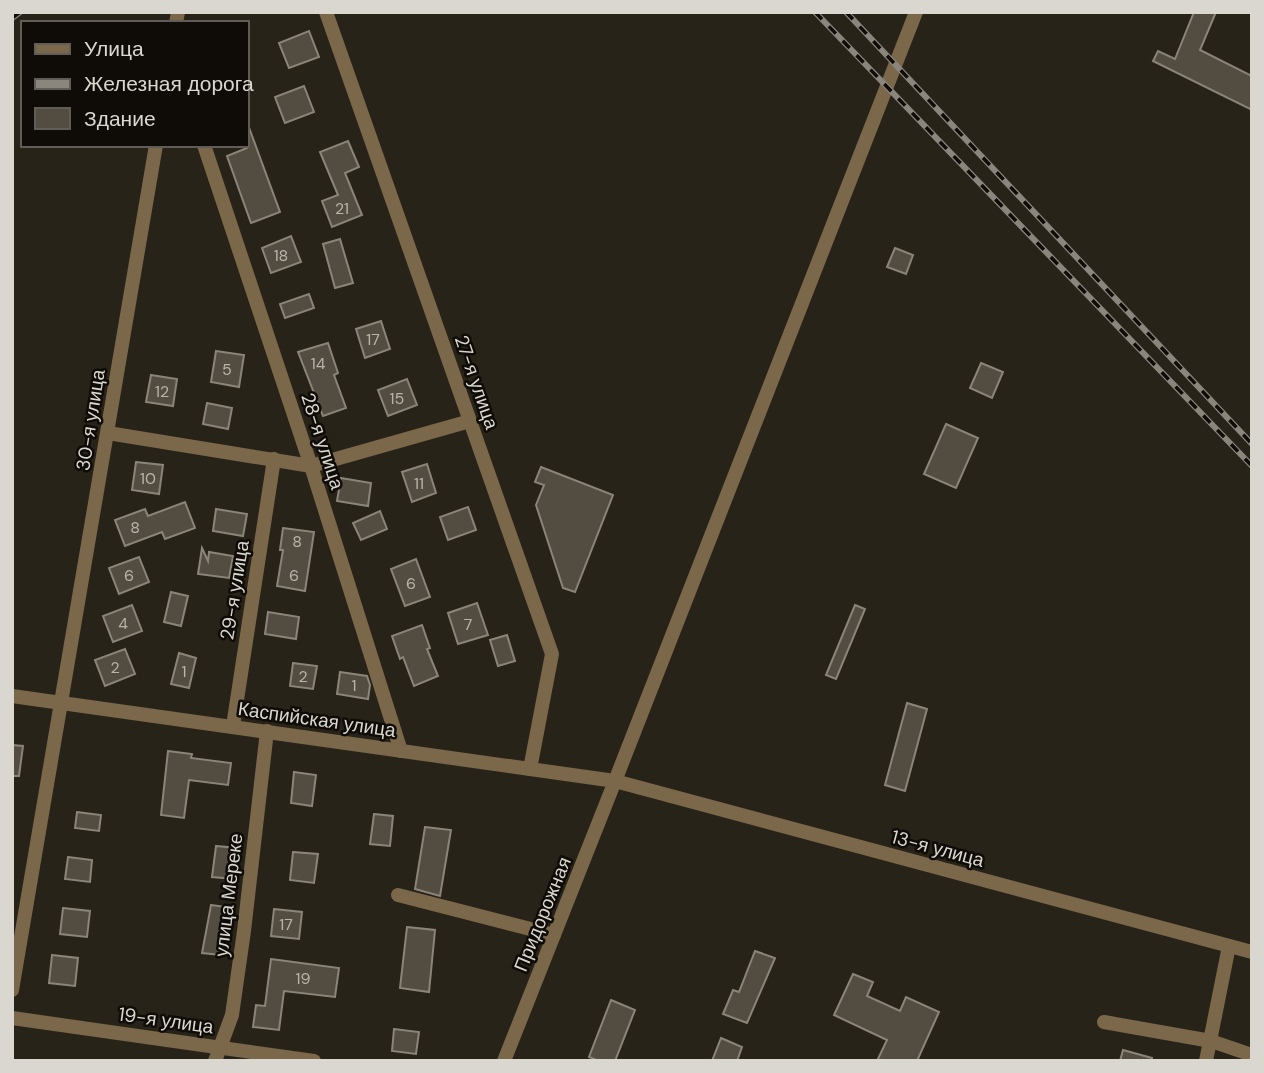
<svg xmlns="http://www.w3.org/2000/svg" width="1264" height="1073" viewBox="0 0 1264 1073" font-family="'DM Sans',sans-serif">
<rect width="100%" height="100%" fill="#282318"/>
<g fill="#534d41" stroke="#8b8478" stroke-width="2">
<polygon points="1194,12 1216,12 1200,50 1252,76 1252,110 1153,61 1158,51 1175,59"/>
<polygon points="309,31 319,57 289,68 279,43"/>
<polygon points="304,86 314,112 285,123 275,97"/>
<polygon points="247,122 280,212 251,223 227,156 247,148"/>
<polygon points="348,141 359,167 345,173 362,215 332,227 322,201 338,195 320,152"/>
<polygon points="291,236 301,262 271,273 262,248"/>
<polygon points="340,239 353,283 335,288 323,244"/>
<polygon points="895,248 913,255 906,274 887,267"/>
<polygon points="309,294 314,308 285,318 280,304"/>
<polygon points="381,321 390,349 365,358 356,329"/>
<polygon points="328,343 338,373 334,375 346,408 323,416 298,352"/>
<polygon points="216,351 244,355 239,387 211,382"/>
<polygon points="981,363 1003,372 992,398 970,388"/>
<polygon points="151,375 177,379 173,406 146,402"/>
<polygon points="407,379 417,405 388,416 378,390"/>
<polygon points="207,403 232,408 228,429 203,424"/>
<polygon points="946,424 978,438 956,488 924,474"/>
<polygon points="136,462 163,465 159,494 132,490"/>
<polygon points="427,464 436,493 412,502 402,472"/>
<polygon points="541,467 613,495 575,592 563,588 536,505 544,485 535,482"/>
<polygon points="341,478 371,483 368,506 337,501"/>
<polygon points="185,502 195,528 165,539 162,532 125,546 115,520 145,509 148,516"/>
<polygon points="468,507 476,530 448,540 440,517"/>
<polygon points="216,509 247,514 243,536 213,531"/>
<polygon points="380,511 387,529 361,540 353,523"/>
<polygon points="283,528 314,532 305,591 277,586 283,550 280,550"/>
<polygon points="202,548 208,561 209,552 233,556 229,578 198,574"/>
<polygon points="139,557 149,582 119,594 109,568"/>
<polygon points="416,559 430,597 405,606 391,569"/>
<polygon points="171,592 188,596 181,626 164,622"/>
<polygon points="477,603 488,635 458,644 448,613"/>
<polygon points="132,605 142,631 113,642 103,616"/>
<polygon points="855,605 865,609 836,679 826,675"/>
<polygon points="268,612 299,617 296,639 265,634"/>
<polygon points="422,625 430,648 427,649 438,676 414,686 403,657 400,659 392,636"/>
<polygon points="507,635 515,661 498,666 490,640"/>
<polygon points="125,649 135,674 105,686 95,660"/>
<polygon points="179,653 196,658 189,688 171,684"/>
<polygon points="293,663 317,666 313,689 290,686"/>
<polygon points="340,672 367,676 370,685 368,699 337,694"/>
<polygon points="907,703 927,709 905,791 885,785"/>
<polygon points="12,745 23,746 19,776 12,776"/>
<polygon points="168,751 192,754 191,758 231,763 228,785 189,780 184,818 161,815"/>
<polygon points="294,772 316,775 312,806 291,803"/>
<polygon points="77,812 101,815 99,831 75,828"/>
<polygon points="374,814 393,816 390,846 370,844"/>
<polygon points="425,827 451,830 440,896 415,889"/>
<polygon points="216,846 238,848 234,879 212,877"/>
<polygon points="293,852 318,854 314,883 290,880"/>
<polygon points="68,857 92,860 90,882 65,879"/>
<polygon points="211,905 226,907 221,955 202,953"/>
<polygon points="63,908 90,911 87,937 60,934"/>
<polygon points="274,909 302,912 299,939 271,936"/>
<polygon points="407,927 435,930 429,992 400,988"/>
<polygon points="755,951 775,958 747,1023 723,1014 733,990 739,992"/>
<polygon points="52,955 78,958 75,986 49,983"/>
<polygon points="271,959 339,968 335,997 284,991 279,1030 253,1027 256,1005 265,1006"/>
<polygon points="853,974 873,982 867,996 900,1011 906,997 939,1012 917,1061 877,1061 887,1040 834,1015"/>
<polygon points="611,1000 635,1010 615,1061 599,1061 589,1057"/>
<polygon points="394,1029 419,1032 416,1054 392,1051"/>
<polygon points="721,1038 742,1047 737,1061 712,1061"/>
<polygon points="1123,1050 1152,1058 1151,1061 1120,1061"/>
</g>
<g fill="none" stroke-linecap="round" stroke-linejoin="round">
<g stroke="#7b6749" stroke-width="14">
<polyline points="326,12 552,654 530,769"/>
<polyline points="176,23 178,12"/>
<polyline points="204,145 311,466 401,751"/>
<polyline points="108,433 311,466 470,421"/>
<polyline points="12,696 615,781 504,1061"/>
<polyline points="233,726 274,459"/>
<polyline points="398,895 554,935"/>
<polyline points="12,990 156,145"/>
<polyline points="12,1018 314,1061"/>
<polyline points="1104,1022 1211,1041 1252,1055"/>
<polyline points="215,1061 232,1015 244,931 267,731"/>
<polyline points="1206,1061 1229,946"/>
</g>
<polyline stroke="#7b6749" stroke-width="14" points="916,12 615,781 1252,952"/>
<g stroke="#8a867d" stroke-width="6">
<g id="rail">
<polyline points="815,12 1252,466"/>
<polyline points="846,12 1252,444"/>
<polyline points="12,18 20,12"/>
</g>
</g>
<use href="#rail" stroke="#0f0c08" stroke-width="3.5" stroke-dasharray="10" stroke-linecap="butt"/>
</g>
<g text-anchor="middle" stroke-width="5" stroke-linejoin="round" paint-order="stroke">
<g font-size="16" fill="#b8b4ac">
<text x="342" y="214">21</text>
<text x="281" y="261">18</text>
<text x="373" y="345">17</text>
<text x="318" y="369">14</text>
<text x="227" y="375">5</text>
<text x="162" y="397">12</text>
<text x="397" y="404">15</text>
<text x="148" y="484">10</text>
<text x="419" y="489">11</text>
<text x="135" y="533">8</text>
<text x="297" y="547">8</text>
<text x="129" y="581">6</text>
<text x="294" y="581">6</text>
<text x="411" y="589">6</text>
<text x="123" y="629">4</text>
<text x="468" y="630">7</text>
<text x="115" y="673">2</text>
<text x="184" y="677">1</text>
<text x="303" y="682">2</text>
<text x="354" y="691">1</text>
<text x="286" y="930">17</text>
<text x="303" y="984">19</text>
</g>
<g font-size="19" fill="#dad7d0" stroke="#0f0c08">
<text transform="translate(477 382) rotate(71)" y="7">27-я улица</text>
<text transform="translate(90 420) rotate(-81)" y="7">30-я улица</text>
<text transform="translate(323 441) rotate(72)" y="7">28-я улица</text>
<text transform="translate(234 590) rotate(-81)" y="7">29-я улица</text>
<text transform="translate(317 719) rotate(8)" y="7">Каспийская улица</text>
<text transform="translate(938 848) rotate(15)" y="7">13-я улица</text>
<text transform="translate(228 895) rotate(-83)" y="7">улица Мереке</text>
<text transform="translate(542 914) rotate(-68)" y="7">Придорожная</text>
<text transform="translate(166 1020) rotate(8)" y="7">19-я улица</text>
</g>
</g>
<rect width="1264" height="1073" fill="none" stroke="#dad7d0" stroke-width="28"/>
<rect x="21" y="21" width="228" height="126" fill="#0f0c08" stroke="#605d58" stroke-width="2"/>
<rect x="35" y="44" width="35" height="10" fill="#7b6749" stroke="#605d58" stroke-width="2"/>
<text x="84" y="56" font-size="21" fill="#dad7d0">Улица</text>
<rect x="35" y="79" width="35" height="10" fill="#8a867d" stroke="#605d58" stroke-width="2"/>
<text x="84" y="91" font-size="21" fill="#dad7d0">Железная дорога</text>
<rect x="35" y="108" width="35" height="21" fill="#534d41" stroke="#605d58" stroke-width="2"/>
<text x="84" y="126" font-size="21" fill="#dad7d0">Здание</text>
</svg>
